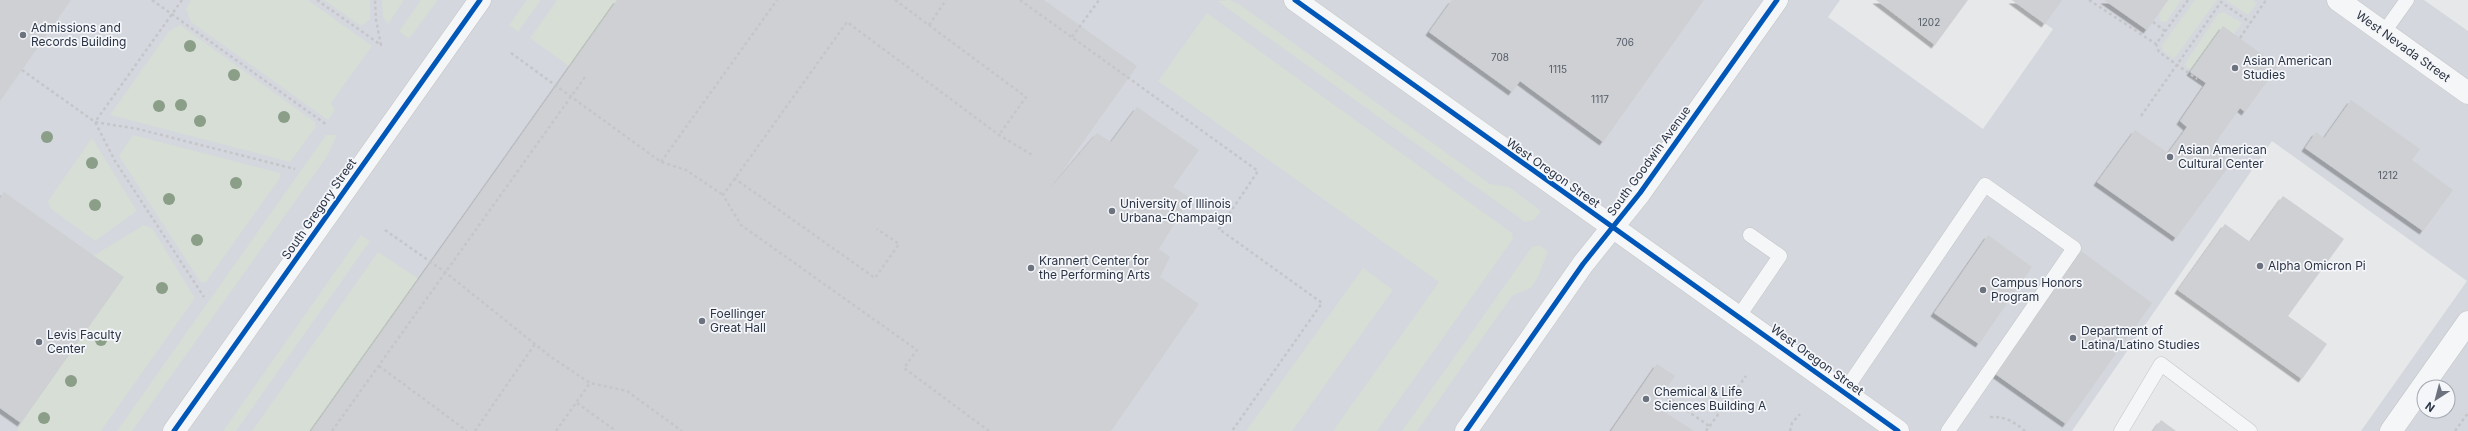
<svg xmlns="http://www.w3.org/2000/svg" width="2468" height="431" viewBox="0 0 2468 431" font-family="Inter,sans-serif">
<defs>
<filter id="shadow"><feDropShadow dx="-3.5" dy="3.5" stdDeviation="0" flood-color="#0004"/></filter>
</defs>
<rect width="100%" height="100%" fill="#e6e8ea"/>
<path fill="#d4d7dd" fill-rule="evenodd" d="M0 0H1840L1828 17 1983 129 2053 29 2012 0H2424L2468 31V431H2361L2467 281 2272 141 2072 431H0ZM2424 387H2448V411H2424Z"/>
<g fill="#d6ded6">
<polygon points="191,0 308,0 372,46 331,103 335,110 328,120 191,22 186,9"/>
<polygon points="324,0 370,0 370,20 361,26"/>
<polygon points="382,0 404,0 388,24 383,17"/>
<polygon points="421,0 438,0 409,39 399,31"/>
<polygon points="527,0 541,0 518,32 509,25"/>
<polygon points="557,0 617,0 570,67 530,38"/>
<polygon points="1230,0 1239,4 1490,184 1509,187 1541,211 1534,220 1525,222 1217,1"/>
<polygon points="2168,0 2181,0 2167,21 2163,22 2159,20 2160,12"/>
<polygon points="2195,0 2217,0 2174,59 2163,51 2162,45"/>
<polygon points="2225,0 2253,0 2257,3 2248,15"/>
<polygon points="2224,12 2242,23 2234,34 2192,71 2184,65 2218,14"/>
<polygon points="1207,13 1512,233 1513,239 1377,431 1333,431 1439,282 1158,81"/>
<polygon points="180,25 315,122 316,127 290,162 110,115 169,31"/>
<polygon points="133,135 280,173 280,178 206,282 201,283 119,156"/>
<polygon points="326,135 337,135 328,155 132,431 117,431"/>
<polygon points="92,138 137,211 95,241 50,208 48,201"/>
<polygon points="144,225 152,228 195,298 101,431 17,431 93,256"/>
<polygon points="361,235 370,241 236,431 223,431"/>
<polygon points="1539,245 1548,251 1539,275 1531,288 1512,296 1417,431 1402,431 1532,247"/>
<polygon points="378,252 419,279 311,431 252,431"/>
<polygon points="1363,268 1393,290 1292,431 1246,431"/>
</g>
<g fill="#ced0d3" filter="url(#shadow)">
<polygon points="0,0 71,0 0,101"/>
<polygon points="617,0 1044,0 1137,66 1051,187 1097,133 1111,142 1137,107 1199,150 1173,187 1190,198 1159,249 1170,257 1160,277 1199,304 1111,431 311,431"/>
<polygon points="1452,0 1704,0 1603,142 1520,81 1512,92 1429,32"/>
<polygon points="1876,0 1968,0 1935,45"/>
<polygon points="2012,0 2062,0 2045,24"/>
<polygon points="2104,0 2168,0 2147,30"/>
<polygon points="2223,26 2278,66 2245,112 2240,108 2212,147 2232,162 2176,238 2097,182 2135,130 2168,153 2187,127 2180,121 2206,83 2190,72"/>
<polygon points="2351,100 2420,149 2412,160 2453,190 2423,231 2305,148 2316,132 2324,138"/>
<polygon points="4,192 124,277 21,423 0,408 0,198"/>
<polygon points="2283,196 2344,239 2288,316 2327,344 2302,379 2178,290 2225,224 2250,242"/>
<polygon points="1988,235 2032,267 1979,344 1934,313"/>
<polygon points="2081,251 2152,303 2066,424 1994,373"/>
<polygon points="1657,364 1675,376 1654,405 1694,431 1611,431"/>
<polygon points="2161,420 2176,431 2153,431"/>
</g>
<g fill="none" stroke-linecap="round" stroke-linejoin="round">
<g stroke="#c4c6c8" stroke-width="15">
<g id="service">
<polyline points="2384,32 2407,0"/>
<polyline points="1739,316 1780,256 1750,235"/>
<polyline points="1844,392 1985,185 2074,248 1948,431"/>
<polyline points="2121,431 2161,364 2250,431"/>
</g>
</g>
<g stroke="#c4c6c8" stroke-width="23">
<g id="minor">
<polyline points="1295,0 1898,431"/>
<path id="s1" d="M2338 0 2468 93"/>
<polyline points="174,431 480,0"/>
<polyline points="2391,431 2468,322"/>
</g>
</g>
<g stroke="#c4c6c8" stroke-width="23">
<polyline id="tertiary" points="1466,431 1583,264 1640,193 1777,0"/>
</g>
<g stroke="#c5c6ca" stroke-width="2.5" stroke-dasharray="3 3" stroke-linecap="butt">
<polyline points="152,0 327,125"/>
<polyline points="182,0 95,122 138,129 295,169"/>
<polyline points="317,0 381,45 376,20 375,0"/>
<polyline points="895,0 1026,97 999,135"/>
<polyline points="1020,0 1258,171 1219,229 1322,303 1232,431"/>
<polyline points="2089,0 2156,44"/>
<polyline points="2188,0 2156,44 2159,52 2197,79"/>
<polyline points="2153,22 2165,31"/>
<polyline points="929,25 946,0"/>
<polyline points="1072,37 1099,0"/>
<polyline points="2240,38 2266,0"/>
<polyline points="511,53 661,162 686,170 723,195"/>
<polyline points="22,70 95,122 115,161 204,297"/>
<polyline points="2141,116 2221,2 2251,23"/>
<polyline points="661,162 777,0"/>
<polyline points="734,178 875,278 899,244 877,229"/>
<polyline points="385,230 445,272 551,357 590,383 627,391 682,431"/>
<polyline points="379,366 467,431"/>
<polyline points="1662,393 1709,426"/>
<polyline points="577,403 616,431"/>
<path d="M1990 417C2005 416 2014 422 2025 431"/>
<polyline points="332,431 585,77"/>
<polyline points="475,431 535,344"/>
<polyline points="556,431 590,383"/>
<polyline points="989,431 904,368 917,350 741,225 723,195 847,22 999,135 1034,156"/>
<polyline points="1706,431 1746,376"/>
<polyline points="1790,431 1792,423 1800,414"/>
<polyline points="2455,431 2468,413"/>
</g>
<use href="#service" stroke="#f5f6f7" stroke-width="14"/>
<use href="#minor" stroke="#f5f6f7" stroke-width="22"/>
<use href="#tertiary" stroke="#f5f6f7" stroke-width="22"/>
<g stroke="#f4f6f9" stroke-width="8">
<g id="cycleway">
<polyline points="1295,0 1898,431"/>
<polyline points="174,431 480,0"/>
<polyline points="1466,431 1583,264 1640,193 1777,0"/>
</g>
</g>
<use href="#cycleway" stroke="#0057b8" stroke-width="5"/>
</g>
<g fill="#8a9e88">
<circle cx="190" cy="46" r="6"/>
<circle cx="234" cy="75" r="6"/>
<circle cx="181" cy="105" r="6"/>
<circle cx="159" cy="106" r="6"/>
<circle cx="284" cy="117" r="6"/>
<circle cx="200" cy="121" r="6"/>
<circle cx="47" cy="137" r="6"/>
<circle cx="92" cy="163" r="6"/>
<circle cx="236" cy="183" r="6"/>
<circle cx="169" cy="199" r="6"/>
<circle cx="95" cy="205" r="6"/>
<circle cx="197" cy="240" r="6"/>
<circle cx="162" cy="288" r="6"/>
<circle cx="101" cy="340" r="6"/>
<circle cx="71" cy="381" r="6"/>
<circle cx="44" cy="418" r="6"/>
</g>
<g fill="#6c737f" stroke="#f4f6f9" stroke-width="1.5">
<circle cx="23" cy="35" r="4"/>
<circle cx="2235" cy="68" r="4"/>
<circle cx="2170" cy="157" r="4"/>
<circle cx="1112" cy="211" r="4"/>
<circle cx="2260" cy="266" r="4"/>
<circle cx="1031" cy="268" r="4"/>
<circle cx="1983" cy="290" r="4"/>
<circle cx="702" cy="321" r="4"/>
<circle cx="2073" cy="338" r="4"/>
<circle cx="39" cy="342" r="4"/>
<circle cx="1646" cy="399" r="4"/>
</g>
<g text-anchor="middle" stroke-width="3.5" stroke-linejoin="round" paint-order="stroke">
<g font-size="10" fill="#545c69">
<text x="1929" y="26">1202</text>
<text x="1625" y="46">706</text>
<text x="1500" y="61">708</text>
<text x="1558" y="73">1115</text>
<text x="1600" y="103">1117</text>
<text x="2388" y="179">1212</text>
</g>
<g font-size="12" fill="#2b3445" stroke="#f4f6f9" text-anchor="start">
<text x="31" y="32">Admissions and<tspan x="31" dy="14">Records Building</tspan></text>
<text x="2243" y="65">Asian American<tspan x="2243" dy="14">Studies</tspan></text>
<text x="2178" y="154">Asian American<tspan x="2178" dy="14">Cultural Center</tspan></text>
<text x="1120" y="208">University of Illinois<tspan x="1120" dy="14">Urbana-Champaign</tspan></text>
<text x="1039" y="265">Krannert Center for<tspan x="1039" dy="14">the Performing Arts</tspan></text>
<text x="2268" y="270">Alpha Omicron Pi</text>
<text x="1991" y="287">Campus Honors<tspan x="1991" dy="14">Program</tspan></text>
<text x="710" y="318">Foellinger<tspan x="710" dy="14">Great Hall</tspan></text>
<text x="2081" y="335">Department of<tspan x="2081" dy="14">Latina/Latino Studies</tspan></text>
<text x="47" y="339">Levis Faculty<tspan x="47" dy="14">Center</tspan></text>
<text x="1654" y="396">Chemical &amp; Life<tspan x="1654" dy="14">Sciences Building A</tspan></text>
</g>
<g font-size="12" fill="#2b3445" stroke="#f4f6f9">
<text dy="4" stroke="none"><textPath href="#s1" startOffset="80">West Nevada Street</textPath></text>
<text transform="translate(1649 161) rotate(-54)" y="4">South Goodwin Avenue</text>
<text transform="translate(1553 173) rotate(35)" y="4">West Oregon Street</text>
<text transform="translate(319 209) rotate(-55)" y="4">South Gregory Street</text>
<text transform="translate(1817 360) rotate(36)" y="4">West Oregon Street</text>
</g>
</g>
<g transform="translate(2436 399) rotate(216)"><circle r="19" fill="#f4f6f9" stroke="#a4a8b1"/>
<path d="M0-3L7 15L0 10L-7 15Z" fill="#6c737f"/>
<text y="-6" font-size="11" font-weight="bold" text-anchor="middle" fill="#2b3445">N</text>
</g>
</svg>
